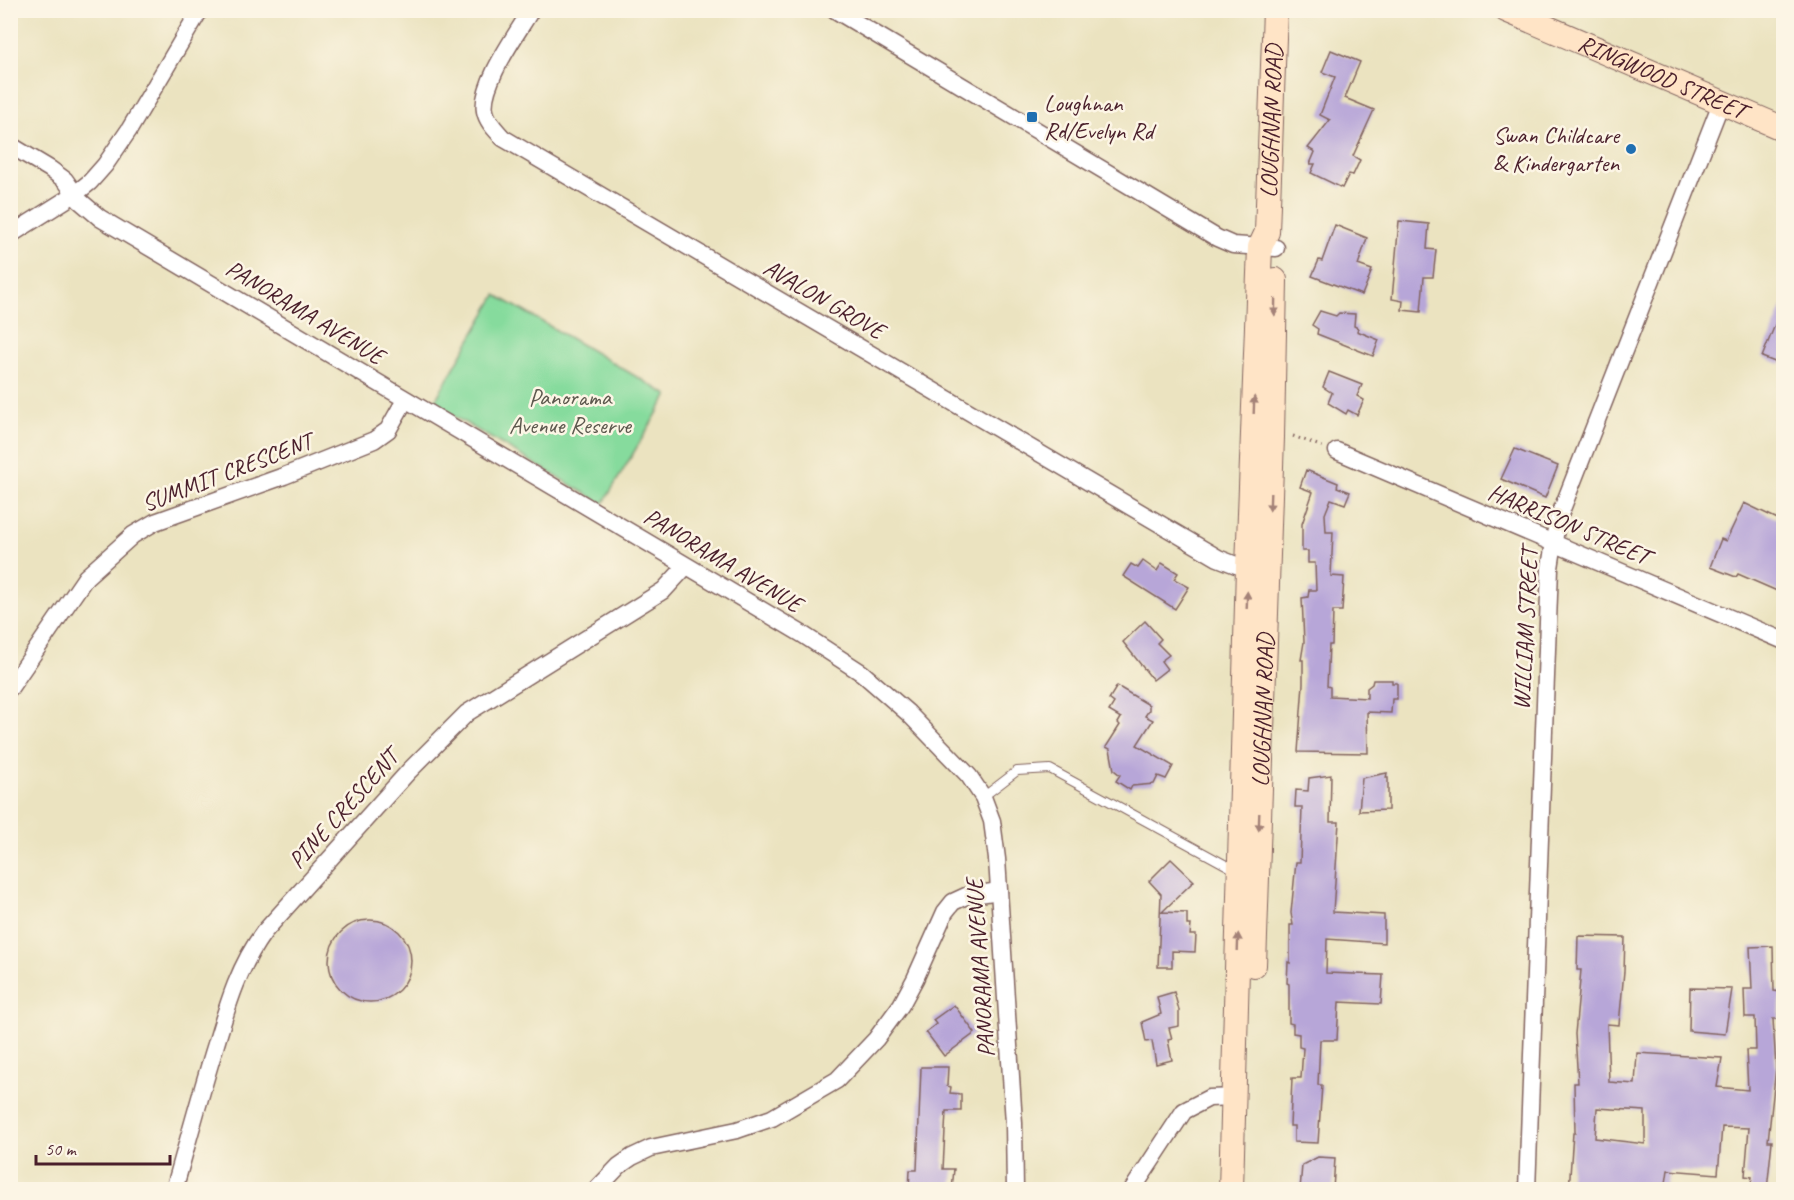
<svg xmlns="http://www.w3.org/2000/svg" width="1794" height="1200" viewBox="0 0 1794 1200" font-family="Caveat,sans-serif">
<rect width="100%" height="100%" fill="#fcf5e5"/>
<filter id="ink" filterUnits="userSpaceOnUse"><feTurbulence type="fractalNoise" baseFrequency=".0167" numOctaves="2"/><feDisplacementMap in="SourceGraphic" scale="12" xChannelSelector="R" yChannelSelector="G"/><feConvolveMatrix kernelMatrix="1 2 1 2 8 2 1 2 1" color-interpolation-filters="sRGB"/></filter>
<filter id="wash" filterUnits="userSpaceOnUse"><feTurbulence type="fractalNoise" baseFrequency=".008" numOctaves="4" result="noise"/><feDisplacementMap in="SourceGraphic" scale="24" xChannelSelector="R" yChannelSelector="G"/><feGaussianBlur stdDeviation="1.35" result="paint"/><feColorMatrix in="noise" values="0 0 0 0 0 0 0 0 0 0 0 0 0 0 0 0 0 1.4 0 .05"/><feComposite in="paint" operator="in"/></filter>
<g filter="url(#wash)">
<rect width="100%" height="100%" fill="#ebe3c0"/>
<polygon fill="#86db9d" stroke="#687d64" stroke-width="1.5" points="496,295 668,395 603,504 433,404"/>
<g id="blocks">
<g fill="#b7a6d8" fill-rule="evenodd">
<polygon points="1331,50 1360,62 1345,98 1374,110 1353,156 1360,160 1353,175 1349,174 1342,188 1311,173 1315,164 1310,164 1315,152 1308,148 1330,120 1320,115 1335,77 1322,72"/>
<polygon points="1399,221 1429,224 1427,249 1436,250 1433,277 1424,277 1421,312 1402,310 1403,301 1392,299"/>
<polygon points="1335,225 1367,238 1358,265 1372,270 1362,295 1312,276 1319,260 1322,261"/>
<polygon points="1783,305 1784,357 1780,364 1762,357"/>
<polygon points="1320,311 1336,316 1339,313 1355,314 1354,326 1358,328 1357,331 1379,340 1373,356 1317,334 1318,329 1312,325"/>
<polygon points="1329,372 1362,385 1357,396 1364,400 1357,415 1348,410 1346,414 1328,403 1332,393 1323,387"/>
<polygon points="1515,449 1558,466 1545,498 1501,479"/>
<polygon points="1306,470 1338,483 1337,487 1350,492 1345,504 1331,499 1325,514 1326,532 1333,532 1331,576 1344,577 1342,611 1333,611 1332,645 1329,645 1327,686 1330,687 1330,696 1367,698 1367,688 1372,684 1373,680 1392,680 1392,683 1397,683 1397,699 1392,699 1391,713 1367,712 1368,753 1298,752 1303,684 1303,660 1301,660 1304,642 1302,598 1308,597 1309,590 1316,590 1315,563 1308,563 1308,551 1302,551 1302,524 1313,492 1300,487"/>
<polygon points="1744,503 1784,522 1784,594 1738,574 1736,577 1710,567 1721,539 1726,541"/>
<polygon points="1143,561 1157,571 1162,563 1178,573 1174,579 1189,587 1175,609 1123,576 1131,564 1138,568"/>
<polygon points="1145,621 1161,639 1157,643 1169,655 1161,661 1167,669 1153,680 1123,642"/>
<polygon points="1117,686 1149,705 1149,710 1145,716 1153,720 1137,745 1173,766 1166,779 1158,776 1154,784 1132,786 1130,790 1116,781 1120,775 1114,770 1110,749 1106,747 1120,725 1118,723 1121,718 1109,711 1114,703 1109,699"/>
<polygon points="1387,773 1386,778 1388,778 1388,810 1359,811 1362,778"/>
<polygon points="1331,775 1330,822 1339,822 1333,912 1384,915 1384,943 1327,939 1326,973 1383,975 1381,1004 1339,1002 1337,1040 1320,1040 1318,1085 1322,1085 1318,1143 1294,1142 1294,1126 1290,1126 1292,1078 1301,1078 1303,1048 1299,1047 1299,1034 1293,1033 1293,1024 1289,1023 1289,984 1287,983 1288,962 1290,963 1290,925 1293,925 1291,913 1296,862 1300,862 1302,807 1295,807 1296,790 1308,791 1309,778"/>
<polygon points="1171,859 1194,881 1162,912 1187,913 1187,925 1191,925 1190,935 1196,935 1195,952 1172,951 1172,967 1158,967 1161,894 1149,881"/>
<circle cx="370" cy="961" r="41"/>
<path d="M1578 936 1625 937 1624 971 1619 1025 1607 1024 1609 1082 1635 1084 1637 1053 1722 1058 1717 1087 1748 1090 1746 1050H1756L1755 1017H1745L1744 989H1752L1750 947 1773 946 1774 991 1781 992 1779 1019H1773L1776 1068 1768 1141H1772L1767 1190H1750L1752 1177 1745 1176 1749 1128 1722 1127 1718 1174 1668 1170 1665 1190H1569L1573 1133H1575L1574 1083H1578L1575 1034 1581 970H1577ZM1597 1108 1645 1111V1144L1595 1138Z"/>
<polygon points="1690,988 1732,989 1725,1034 1689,1031"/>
<polygon points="1174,992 1179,1010 1179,1026 1169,1028 1172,1039 1168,1040 1172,1060 1156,1064 1152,1041 1146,1042 1142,1022 1161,1014 1157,997"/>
<polygon points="954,1005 975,1033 944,1056 926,1032 936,1024 933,1020"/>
<polygon points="921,1067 948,1067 947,1086 951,1087 950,1093 961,1094 961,1111 946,1111 943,1169 954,1169 952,1190 909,1190 910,1170 917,1170"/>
<polygon points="1318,1157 1335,1158 1333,1190 1300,1190 1302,1165"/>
</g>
</g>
</g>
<g filter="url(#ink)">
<use href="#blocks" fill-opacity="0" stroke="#82645f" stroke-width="1.5"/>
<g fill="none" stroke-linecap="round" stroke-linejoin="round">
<g stroke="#82645f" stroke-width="10">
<polyline id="service" points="983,797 1017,771 1050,769 1237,871"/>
</g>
<g stroke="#82645f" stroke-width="19">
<g id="minor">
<path d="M531 10C517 34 480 84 485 111 487 122 496 130 503 138L1218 558 1236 565 1248 567"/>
<polyline points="835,10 1217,238 1233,245 1276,248"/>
<polyline points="10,145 50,169 65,180 80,201 100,218 802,634 862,673 908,713 969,776 983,797 992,821 997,859 1014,1123 1015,1190"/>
<polyline points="10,235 75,194 90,182 105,165 129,130 200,10"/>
<polyline points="1337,451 1784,641"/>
<polyline points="10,688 86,577 133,535 155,522 284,476 374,440 388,430 405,400"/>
<path d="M174 1190C188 1141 201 1092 216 1044 228 1004 239 966 264 932L409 771 467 713 664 590 686 566"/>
<polyline points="596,1190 619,1166 632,1157 651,1148 737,1130 772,1118 837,1080 876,1039 901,1005 915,979 945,912 953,902 966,896 999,891"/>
<polyline points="1132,1190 1184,1111 1209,1098 1234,1097"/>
<polyline points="1527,1190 1550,568 1557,522 1721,103"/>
</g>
</g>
<g stroke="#82645f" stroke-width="26">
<g id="secondary">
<path id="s1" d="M1506 10 1784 129"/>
<path id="s2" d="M1254 965 1272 437 1275 280"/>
<path id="s3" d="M1231 1190 1248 567 1260 247 1267 232 1275 10"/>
</g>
</g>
<polyline stroke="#82645f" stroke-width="3" stroke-dasharray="1.5 4.5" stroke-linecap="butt" points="1293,436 1323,447"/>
<use href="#service" stroke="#fff" stroke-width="8"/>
<use href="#minor" stroke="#fff" stroke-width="16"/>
<use href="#secondary" stroke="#ffe4c6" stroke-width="24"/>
</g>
<defs><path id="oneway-solid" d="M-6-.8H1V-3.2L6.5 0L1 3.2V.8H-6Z" transform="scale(1.5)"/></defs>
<g fill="#a48278">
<use href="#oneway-solid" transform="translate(1275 307) rotate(91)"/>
<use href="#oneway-solid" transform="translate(1254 405) rotate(-88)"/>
<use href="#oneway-solid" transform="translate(1270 502) rotate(92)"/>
<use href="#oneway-solid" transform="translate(1247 600) rotate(-88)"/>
<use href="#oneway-solid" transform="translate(1259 822) rotate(92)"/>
<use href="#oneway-solid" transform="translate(1238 942) rotate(-88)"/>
</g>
</g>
<g fill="#1f6fb2" stroke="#fcf5e5" stroke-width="2">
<rect x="1026" y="111" width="12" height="12" rx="3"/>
<circle cx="1631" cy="149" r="6"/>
</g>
<g text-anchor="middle" stroke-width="5" stroke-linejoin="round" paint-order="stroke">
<g font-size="24" fill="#4a1f2b" stroke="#fcf5e5">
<text dy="8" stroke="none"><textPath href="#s1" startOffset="170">RINGWOOD STREET</textPath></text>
<text dy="8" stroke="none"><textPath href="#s3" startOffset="1071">LOUGHNAN ROAD</textPath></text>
<text transform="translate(824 299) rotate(30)" y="8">AVALON GROVE</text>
<text transform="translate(305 312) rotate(31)" y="8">PANORAMA AVENUE</text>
<text transform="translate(227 472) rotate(-21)" y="8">SUMMIT CRESCENT</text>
<text transform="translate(1569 524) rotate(23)" y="8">HARRISON STREET</text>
<text transform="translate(723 560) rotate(31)" y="8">PANORAMA AVENUE</text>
<text transform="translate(1525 629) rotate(-87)" y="8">WILLIAM STREET</text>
<text dy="8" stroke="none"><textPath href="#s2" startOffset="255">LOUGHNAN ROAD</textPath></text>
<text transform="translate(343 809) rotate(-48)" y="8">PINE CRESCENT</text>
<text transform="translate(980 968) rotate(-94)" y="8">PANORAMA AVENUE</text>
</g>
<g font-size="24" fill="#4a1f2b" stroke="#fcf5e5" text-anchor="start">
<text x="1044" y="111">Loughnan<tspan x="1044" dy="28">Rd/Evelyn Rd</tspan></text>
<text x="1619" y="143" text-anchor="end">Swan Childcare<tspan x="1619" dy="28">&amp; Kindergarten</tspan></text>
</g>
<g font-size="24" fill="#5c574d" stroke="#fcf5e5">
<text x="570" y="405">Panorama<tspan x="570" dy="28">Avenue Reserve</tspan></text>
</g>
</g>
<rect width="1794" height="1200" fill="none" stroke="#fcf5e5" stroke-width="36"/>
<path d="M36 1155v9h134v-9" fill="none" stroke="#4a1f2b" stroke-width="3"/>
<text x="45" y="1155" font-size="18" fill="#4a1f2b" stroke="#fcf5e5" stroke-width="4.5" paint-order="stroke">50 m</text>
</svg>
